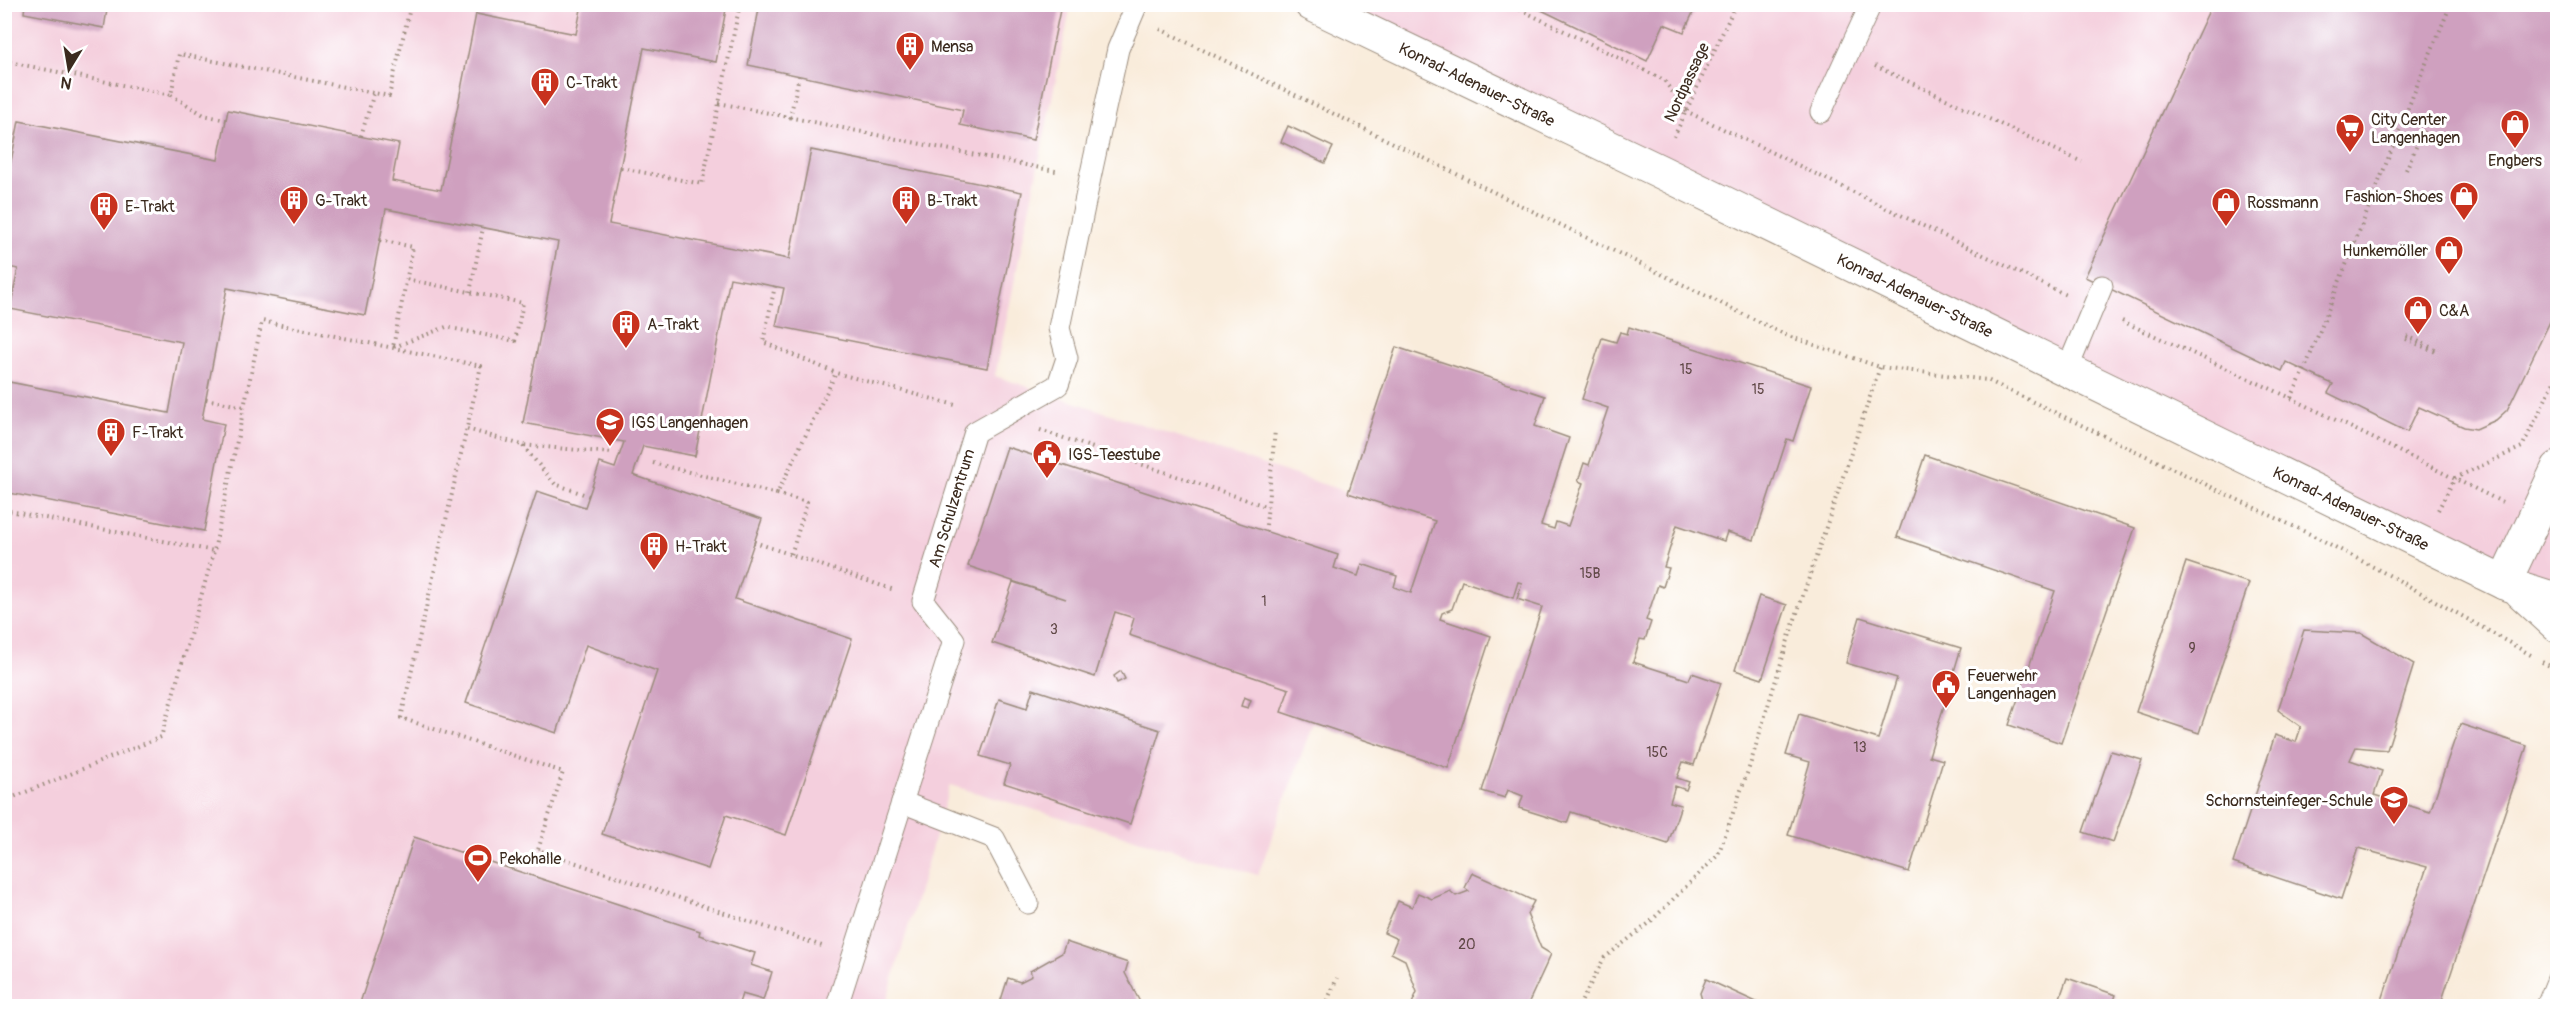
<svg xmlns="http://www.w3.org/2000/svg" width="2562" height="1011" viewBox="0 0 2562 1011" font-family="Pangolin,sans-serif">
<rect width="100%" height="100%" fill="#fff"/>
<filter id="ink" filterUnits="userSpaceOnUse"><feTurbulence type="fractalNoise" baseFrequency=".0167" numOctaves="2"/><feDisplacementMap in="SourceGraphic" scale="12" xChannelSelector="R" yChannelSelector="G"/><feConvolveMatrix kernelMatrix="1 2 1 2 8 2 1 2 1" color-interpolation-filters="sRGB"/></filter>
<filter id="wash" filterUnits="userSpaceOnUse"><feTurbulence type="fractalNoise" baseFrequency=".008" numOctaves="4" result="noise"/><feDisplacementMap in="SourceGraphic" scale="24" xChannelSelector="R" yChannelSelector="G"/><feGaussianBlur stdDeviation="1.35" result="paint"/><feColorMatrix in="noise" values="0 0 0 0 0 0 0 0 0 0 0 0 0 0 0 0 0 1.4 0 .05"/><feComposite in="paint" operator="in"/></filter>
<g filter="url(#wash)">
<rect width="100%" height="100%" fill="#f9ecdb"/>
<g fill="#f4cfdd">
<polygon points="5,5 1071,5 995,376 1468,532 1462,581 1452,609 1442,613 1440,619 1491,636 1448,768 1313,723 1258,875 950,785 885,1006 5,1006"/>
<polygon points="1311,5 2557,5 2557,611"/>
</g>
<g id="blocks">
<g fill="#cfa0bf">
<polygon points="25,4 108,4 104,28 24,13"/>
<polygon points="582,4 727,4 716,62 644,48 609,224 789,259 811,150 1022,192 987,368 776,326 784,288 730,278 695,456 643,446 633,475 762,519 735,599 852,639 786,835 726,815 708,869 602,834 657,671 586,645 557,733 466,703 537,491 585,507 600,463 615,468 624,442 523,423 558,242 386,209 365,315 227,288 202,419 224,424 204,531 4,492 4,381 169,413 182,342 10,309 18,269 4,266 4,196 19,121 218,160 228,110 399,144 392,181 441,190 476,14 576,34"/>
<polygon points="760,4 1031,4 1060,10 1033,140 960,125 963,110 748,65"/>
<polygon points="1529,4 1697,4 1684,32 1664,24 1647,61"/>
<polygon points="2212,4 2558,4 2558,305 2514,396 2507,410 2496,420 2476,429 2464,427 2419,407 2407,432 2328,393 2333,384 2326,381 2286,362 2282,371 2085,277"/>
<polygon points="1288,126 1333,147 1325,163 1281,142"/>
<polygon points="1629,327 1811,386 1793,441 1787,439 1754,540 1727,532 1724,541 1677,525 1664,567 1669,568 1663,587 1658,585 1646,620 1651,622 1645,640 1640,639 1633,662 1689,680 1692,673 1721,683 1694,765 1683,762 1677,778 1689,782 1686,790 1675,786 1670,802 1681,805 1668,844 1571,812 1567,823 1519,808 1523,796 1508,790 1505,798 1482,791 1542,607 1517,599 1522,583 1518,582 1513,598 1462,581 1452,609 1442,613 1440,619 1491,636 1448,768 1281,712 1289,689 1129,635 1134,618 1115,612 1095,677 992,643 1013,582 1066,599 968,566 1007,447 1338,555 1334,568 1358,576 1362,564 1397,576 1394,587 1411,593 1435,521 1348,493 1396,347 1545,396 1535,426 1569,438 1541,525 1554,529 1556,522 1568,526 1583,483 1578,481 1584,463 1589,465 1608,408 1582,399 1602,338 1616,342 1620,332 1627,334"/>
<polygon points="1925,455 2135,528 2061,743 2009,725 2055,591 1897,537"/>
<polygon points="2186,562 2249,583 2199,733 2136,712"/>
<polygon points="1759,596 1787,605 1762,679 1735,670"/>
<polygon points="1860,617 1961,648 1929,756 1943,760 1909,872 1788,835 1810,762 1786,755 1799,714 1878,739 1897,678 1846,663"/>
<polygon points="2304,630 2361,633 2414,664 2387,750 2356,747 2350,760 2382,771 2374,795 2430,812 2460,724 2527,746 2440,1006 2380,1006 2427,867 2358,848 2341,899 2233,863 2275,735 2296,742 2301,727 2278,710"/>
<polygon points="1121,671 1125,679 1117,683 1114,676"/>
<polygon points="1033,689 1160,730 1130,824 1004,783 1010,765 980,756 999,699 1027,708"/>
<polygon points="1244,697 1251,700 1248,708 1241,706"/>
<polygon points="2111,751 2142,760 2113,842 2083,832"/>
<polygon points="414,837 700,931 699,935 755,953 751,965 772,972 763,1000 742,994 738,1006 359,1006"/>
<polygon points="1472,873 1534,901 1527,914 1541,948 1551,954 1527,1006 1411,1006 1417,992 1405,960 1391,953 1397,939 1384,933 1398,901 1412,907 1418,893 1432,899 1450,891 1456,896 1469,891 1465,888"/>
<polygon points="1066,942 1128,963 1125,973 1142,1006 999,1006 1008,978 1020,982 1032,976 1030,971 1062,953"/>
<polygon points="2067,978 2116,995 2112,1006 2057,1006"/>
<polygon points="1706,979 1765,1006 1649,1006 1652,1000 1666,1006 1684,999 1690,1003 1702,1000 1700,993"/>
</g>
</g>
</g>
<g filter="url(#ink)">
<use href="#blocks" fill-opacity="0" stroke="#9a8b7c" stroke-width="1.5"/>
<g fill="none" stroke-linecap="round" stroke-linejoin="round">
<g stroke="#9a8b7c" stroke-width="23">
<g id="service">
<polyline points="1821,112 1871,4"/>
<polyline points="2067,370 2102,286"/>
<polyline points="902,802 994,838 1028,903"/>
<polyline points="837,1006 954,640 923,601 975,432 1058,385 1067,358 1059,328 1090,178 1118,49 1137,4"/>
<polyline points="2547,1006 2558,979"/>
</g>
</g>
<g stroke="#9a8b7c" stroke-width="35">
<g id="minor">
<polyline points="1311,4 1659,171 2504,583 2558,600"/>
<polyline points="2504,583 2558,468"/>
<polyline points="2521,592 2558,626"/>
</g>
</g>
<g stroke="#9a8b7c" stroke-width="4" stroke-dasharray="1.5 4.5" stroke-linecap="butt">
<polyline points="1509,4 1664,80 1686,111 2066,295"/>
<polyline points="1160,29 1788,336 1880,367 1987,380 2318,538 2400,581 2531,655"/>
<polyline points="4,61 171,95 179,54 389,96 411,4"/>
<polyline points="1875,66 2082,162"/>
<polyline points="171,95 204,115 226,120"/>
<polyline points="719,103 1060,172"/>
<polyline points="790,118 799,76"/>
<polyline points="361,136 374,93"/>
<polyline points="1674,137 1736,4"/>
<polyline points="621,168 702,184 740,4"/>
<polyline points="2406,170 2430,115"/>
<polyline points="380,240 413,247 393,347"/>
<polyline points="775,286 763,342 836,373 959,406"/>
<polyline points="470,292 483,228"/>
<polyline points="2122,321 2291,398 2502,502"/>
<polyline points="2407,336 2439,351"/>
<polyline points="2406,339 2438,353"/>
<polyline points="394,347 446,327 515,341 523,303 406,279"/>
<polyline points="2291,398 2304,371 2422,73 2451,4"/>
<polyline points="206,399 244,407"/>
<polyline points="467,429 522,445 612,453"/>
<polyline points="1040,430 1268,507"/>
<polyline points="523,446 555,484 589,496"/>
<polyline points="653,463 777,494 836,373"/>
<polyline points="777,494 807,502 791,555"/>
<polyline points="4,510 214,551 262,321 481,366 401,718 563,772 538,850 825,947"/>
<polyline points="2438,510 2455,478 2522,447 2558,374"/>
<polyline points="1266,525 1275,430"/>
<polyline points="754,542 894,590"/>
<polyline points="2542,662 2558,670"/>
<polyline points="4,801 161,737 214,551"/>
<polyline points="1325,1006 1337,978"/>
<polyline points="1579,1006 1604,958 1648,924 1718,855 1750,765 1788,640 1880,367"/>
</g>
<use href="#service" stroke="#fff" stroke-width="21"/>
<use href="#minor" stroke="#fff" stroke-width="33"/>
</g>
</g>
<defs>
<g id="building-pin" transform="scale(1.5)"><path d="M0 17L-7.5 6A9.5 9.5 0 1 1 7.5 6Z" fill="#c8321e" stroke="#fff"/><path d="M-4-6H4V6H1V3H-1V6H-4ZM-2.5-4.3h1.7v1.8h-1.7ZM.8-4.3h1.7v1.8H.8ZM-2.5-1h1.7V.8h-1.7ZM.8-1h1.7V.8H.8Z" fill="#fff"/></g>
<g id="shop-pin" transform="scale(1.5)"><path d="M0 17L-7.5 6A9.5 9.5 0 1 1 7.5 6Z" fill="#c8321e" stroke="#fff"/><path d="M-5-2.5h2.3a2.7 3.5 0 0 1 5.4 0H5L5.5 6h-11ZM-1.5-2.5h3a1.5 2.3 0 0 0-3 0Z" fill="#fff"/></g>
<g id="supermarket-pin" transform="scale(1.5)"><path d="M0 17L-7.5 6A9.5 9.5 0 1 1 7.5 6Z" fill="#c8321e" stroke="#fff"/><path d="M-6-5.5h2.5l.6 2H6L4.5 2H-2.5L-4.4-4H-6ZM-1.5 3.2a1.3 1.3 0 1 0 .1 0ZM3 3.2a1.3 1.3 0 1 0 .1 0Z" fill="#fff"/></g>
<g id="school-pin" transform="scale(1.5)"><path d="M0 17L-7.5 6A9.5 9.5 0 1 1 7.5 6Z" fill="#c8321e" stroke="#fff"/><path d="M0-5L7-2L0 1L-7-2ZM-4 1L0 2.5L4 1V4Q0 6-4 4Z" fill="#fff"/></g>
<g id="civic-pin" transform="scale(1.5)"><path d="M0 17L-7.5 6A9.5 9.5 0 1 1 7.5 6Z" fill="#c8321e" stroke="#fff"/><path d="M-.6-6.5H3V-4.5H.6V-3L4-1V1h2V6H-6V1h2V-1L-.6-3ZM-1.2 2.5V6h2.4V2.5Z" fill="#fff"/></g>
<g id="university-pin" transform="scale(1.5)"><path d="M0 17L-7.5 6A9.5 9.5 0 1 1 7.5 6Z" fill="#c8321e" stroke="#fff"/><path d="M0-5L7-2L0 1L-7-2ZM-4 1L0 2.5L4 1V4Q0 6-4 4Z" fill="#fff"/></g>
<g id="stadium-pin" transform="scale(1.5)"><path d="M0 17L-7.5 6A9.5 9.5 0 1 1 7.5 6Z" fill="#c8321e" stroke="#fff"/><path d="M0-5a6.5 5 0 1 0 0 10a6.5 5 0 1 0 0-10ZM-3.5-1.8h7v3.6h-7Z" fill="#fff"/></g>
</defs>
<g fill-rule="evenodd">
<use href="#building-pin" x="910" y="46"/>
<use href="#building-pin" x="545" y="82"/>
<use href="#shop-pin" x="2515" y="124"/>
<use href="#supermarket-pin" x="2350" y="128"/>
<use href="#shop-pin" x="2464" y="196"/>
<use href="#building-pin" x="294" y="200"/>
<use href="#building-pin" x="906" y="200"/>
<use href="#shop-pin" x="2226" y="202"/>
<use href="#building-pin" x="104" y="206"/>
<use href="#shop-pin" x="2449" y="250"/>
<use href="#shop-pin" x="2418" y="310"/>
<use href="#building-pin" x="626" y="324"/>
<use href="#school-pin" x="610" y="422"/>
<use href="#building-pin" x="111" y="432"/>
<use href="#civic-pin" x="1047" y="454"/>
<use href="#building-pin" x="654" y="546"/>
<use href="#civic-pin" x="1946" y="684"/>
<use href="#university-pin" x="2394" y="800"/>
<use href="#stadium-pin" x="478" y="858"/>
</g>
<g text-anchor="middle" stroke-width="6" stroke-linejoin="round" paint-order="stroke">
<g font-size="14" fill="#604846">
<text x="1686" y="374">15</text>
<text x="1758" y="394">15</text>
<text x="1590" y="578">15B</text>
<text x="1264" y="606">1</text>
<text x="1054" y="634">3</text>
<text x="2192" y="653">9</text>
<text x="1860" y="752">13</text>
<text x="1657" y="757">15C</text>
<text x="1467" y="949">20</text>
</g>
<g font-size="16" fill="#3b2a1e" stroke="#fff" text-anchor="start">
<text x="931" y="52">Mensa</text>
<text x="566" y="88">C-Trakt</text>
<text x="2371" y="125">City Center<tspan x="2371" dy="18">Langenhagen</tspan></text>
<text x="2515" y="166" text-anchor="middle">Engbers</text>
<text x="2443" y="202" text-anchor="end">Fashion-Shoes</text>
<text x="315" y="206">G-Trakt</text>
<text x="927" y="206">B-Trakt</text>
<text x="2247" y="208">Rossmann</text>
<text x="125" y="212">E-Trakt</text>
<text x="2428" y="256" text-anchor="end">Hunkemöller</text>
<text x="2439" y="316">C&amp;A</text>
<text x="647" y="330">A-Trakt</text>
<text x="631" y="428">IGS Langenhagen</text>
<text x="132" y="438">F-Trakt</text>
<text x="1068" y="460">IGS-Teestube</text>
<text x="675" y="552">H-Trakt</text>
<text x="1967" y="681">Feuerwehr<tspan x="1967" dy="18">Langenhagen</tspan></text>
<text x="2373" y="806" text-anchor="end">Schornsteinfeger-Schule</text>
<text x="499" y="864">Pekohalle</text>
</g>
<g font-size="16" fill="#3b2a1e" stroke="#fff">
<text transform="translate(1686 82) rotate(-65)" y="6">Nordpassage</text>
<text transform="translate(1477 84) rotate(26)" y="6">Konrad-Adenauer-Straße</text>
<text transform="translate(1915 295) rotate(26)" y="6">Konrad-Adenauer-Straße</text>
<text transform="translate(951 508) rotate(-73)" y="6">Am Schulzentrum</text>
<text transform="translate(2351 508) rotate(26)" y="6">Konrad-Adenauer-Straße</text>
</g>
</g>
<rect width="2562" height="1011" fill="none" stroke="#fff" stroke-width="24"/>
<g transform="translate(69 69) rotate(191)" stroke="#ffffff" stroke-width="4.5" paint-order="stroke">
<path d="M0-4.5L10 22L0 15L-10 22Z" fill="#3b2a1e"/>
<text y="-9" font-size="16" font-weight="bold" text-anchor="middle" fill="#3b2a1e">N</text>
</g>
</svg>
